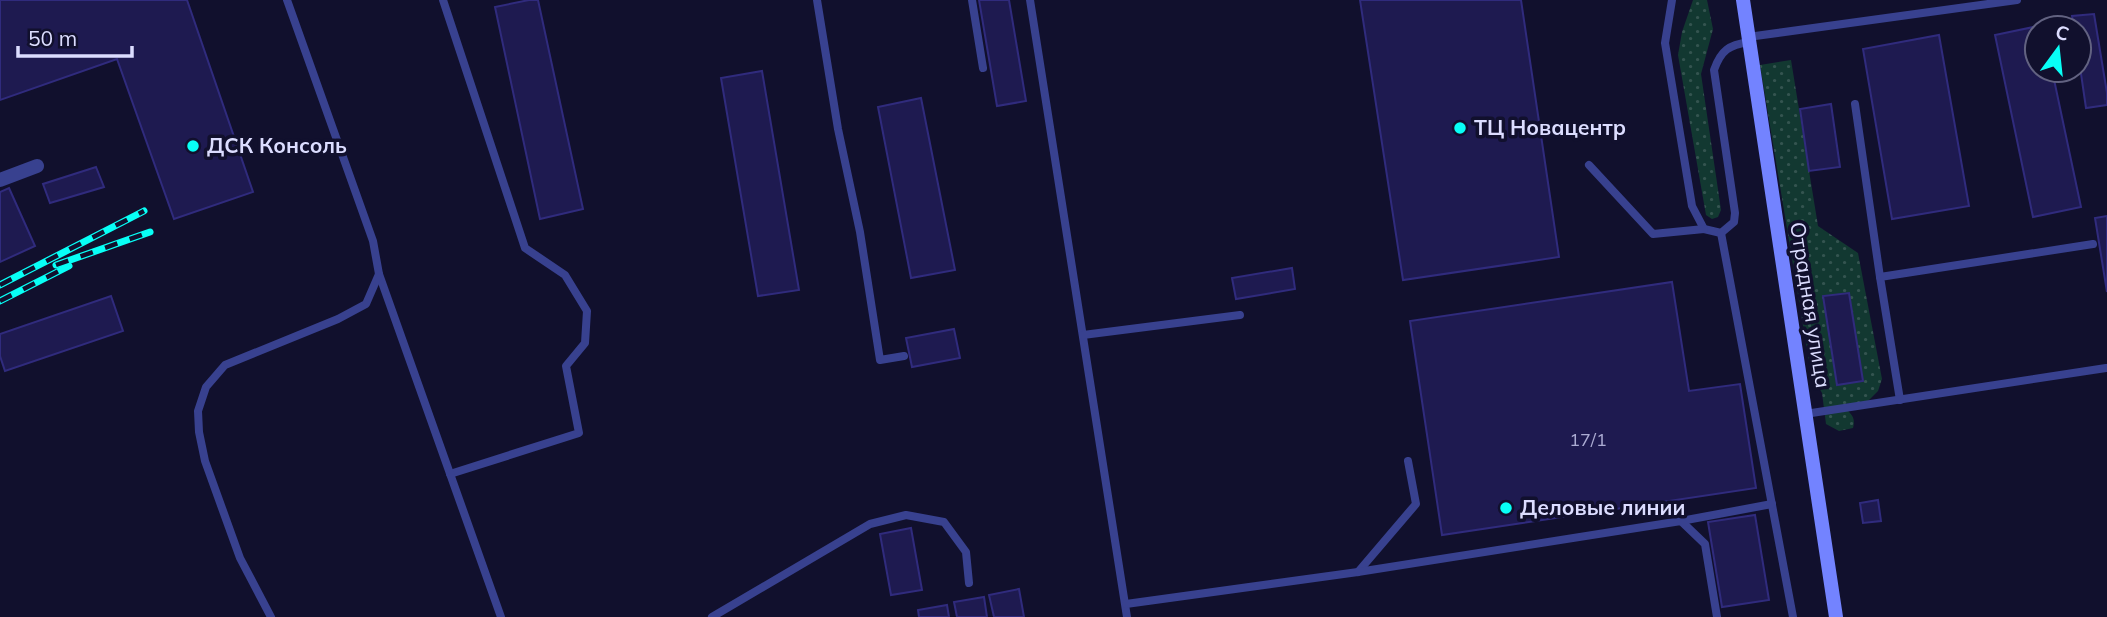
<svg xmlns="http://www.w3.org/2000/svg" width="2107" height="617" viewBox="0 0 2107 617" font-family="Mulish,sans-serif">
<defs>
<pattern id="grass-dots" width="8" height="8" patternUnits="userSpaceOnUse" patternTransform="scale(1.75)"><rect width="8" height="8" fill="#123831"/><path d="M2 2h.1M6 6h.1" fill="none" stroke="#345450" stroke-width="1.8" stroke-linecap="round"/></pattern>
</defs>
<rect width="100%" height="100%" fill="#11102d"/>
<g fill="url(#grass-dots)">
<polygon points="1693,0 1707,0 1713,29 1701,74 1721,210 1718,217 1712,219 1706,215 1678,55 1682,32"/>
<path d="M1791 60 1818 226 1858 253 1882 379 1878 391 1866 403 1844 404V407C1851 414 1856 417 1853 428L1839 431 1826 424 1822 393 1811 374 1760 65Z"/>
</g>
<g fill="#1e1a50" stroke="#302b7d" stroke-width="2">
<polygon points="0,0 187,0 253,192 174,219 117,59 0,100"/>
<polygon points="529,0 538,0 583,209 540,219 495,7"/>
<polygon points="979,0 1009,0 1026,101 997,106"/>
<polygon points="1360,0 1521,0 1559,257 1403,280"/>
<polygon points="2094,14 2107,93 2107,105 2086,108 2079,60 2079,28 2074,28 2072,16"/>
<polygon points="2043,25 2043,28 2037,28 2037,70 2052,70 2081,207 2033,217 1995,35"/>
<polygon points="1939,35 1969,206 1892,219 1863,49"/>
<polygon points="762,71 799,290 758,296 721,78"/>
<polygon points="921,98 955,270 911,278 878,107"/>
<polygon points="1831,104 1840,167 1809,171 1800,109"/>
<polygon points="96,167 104,187 50,203 43,184"/>
<polygon points="9,188 35,246 0,262 0,192"/>
<polygon points="2107,216 2107,292 2095,218"/>
<polygon points="1292,268 1295,289 1236,299 1232,278"/>
<polygon points="1672,282 1689,391 1740,384 1756,488 1442,535 1410,321"/>
<polygon points="1849,293 1863,381 1837,385 1823,296"/>
<polygon points="111,296 123,331 5,371 0,356 0,334"/>
<polygon points="954,329 960,358 912,367 906,338"/>
<polygon points="1878,500 1881,521 1863,523 1860,503"/>
<polygon points="1755,515 1769,600 1722,607 1708,522"/>
<polygon points="911,528 922,590 891,595 880,534"/>
<polygon points="1019,589 1024,617 994,617 989,595"/>
<polygon points="984,597 987,617 957,617 954,602"/>
<polygon points="947,605 949,617 919,617 918,610"/>
</g>
<g fill="none" stroke-linecap="round" stroke-linejoin="round">
<g stroke="#38418f" stroke-width="8">
<polyline points="443,0 525,248 565,275 587,311 585,343 566,366 579,433 450,474"/>
<polyline points="817,0 838,129 860,232 880,360 904,356"/>
<polyline points="972,0 983,68"/>
<polyline points="1030,0 1127,617"/>
<path d="M1672 0 1665 43 1692 206 1704 229 1721 233 1734 222 1735 213 1714 70C1721 50 1729 45 1749 42"/>
<polyline points="1748,37 2017,0"/>
<polyline points="1855,104 1880,277"/>
<polyline points="1589,165 1653,234 1704,229"/>
<polyline points="1721,233 1793,617"/>
<polyline points="379,274 501,617"/>
<polyline points="1083,335 1240,315"/>
<polyline points="1900,400 1880,277 2093,244"/>
<polyline points="1805,414 2106,368"/>
<polyline points="1681,521 1772,504"/>
<polyline points="1358,572 1416,504 1408,461"/>
<polyline points="1126,604 1358,572 1681,521 1705,544 1717,617"/>
<polyline points="271,617 240,558 205,461 199,432 198,411 206,387 225,365 338,319 366,304 379,274 373,241 287,0"/>
<polyline points="712,617 870,524 906,515 944,522 966,552 969,583"/>
</g>
<polyline stroke="#38418f" stroke-width="14" points="0,180 37,166"/>
<polyline stroke="#7383ff" stroke-width="14" points="1743,0 1836,617"/>
<g stroke="#08fff6" stroke-width="7">
<g id="rail">
<polyline points="56,265 150,232"/>
<polyline points="0,285 144,211"/>
<polyline points="0,301 69,266"/>
</g>
</g>
<use href="#rail" stroke="#11102d" stroke-width="4.5" stroke-dasharray="13" stroke-linecap="butt"/>
</g>
<g fill="#08fff6" stroke="#11102d" stroke-width="2.5">
<circle cx="1460" cy="128" r="7"/>
<circle cx="193" cy="146" r="7"/>
<circle cx="1506" cy="508" r="7"/>
</g>
<g text-anchor="middle" stroke-width="7" stroke-linejoin="round" paint-order="stroke">
<g font-size="18" fill="#acacd3">
<text x="1588" y="446">17/1</text>
</g>
<g font-size="21" font-weight="bold" fill="#dcddff" stroke="#11102d" text-anchor="start">
<text x="1474" y="135">ТЦ Новацентр</text>
<text x="207" y="153">ДСК Консоль</text>
<text x="1520" y="515">Деловые линии</text>
</g>
<g font-size="21" fill="#dcddff" stroke="#11102d">
<text transform="translate(1810 305) rotate(81)" y="7">Отрадная улица</text>
</g>
</g>
<g transform="translate(2058 49) rotate(15)"><circle r="33" fill="#11102d" stroke="#626281" stroke-width="2"/>
<path d="M0-5L12 26L0 18L-12 26Z" fill="#08fff6"/>
<text y="-10" font-size="19" font-weight="bold" text-anchor="middle" fill="#dcddff">С</text>
</g>
<path d="M18 46v10h114v-10" fill="none" stroke="#dcddff" stroke-width="3.5"/>
<text x="28" y="46" font-size="21" fill="#dcddff" stroke="#11102d" stroke-width="5" paint-order="stroke">50 m</text>
</svg>
